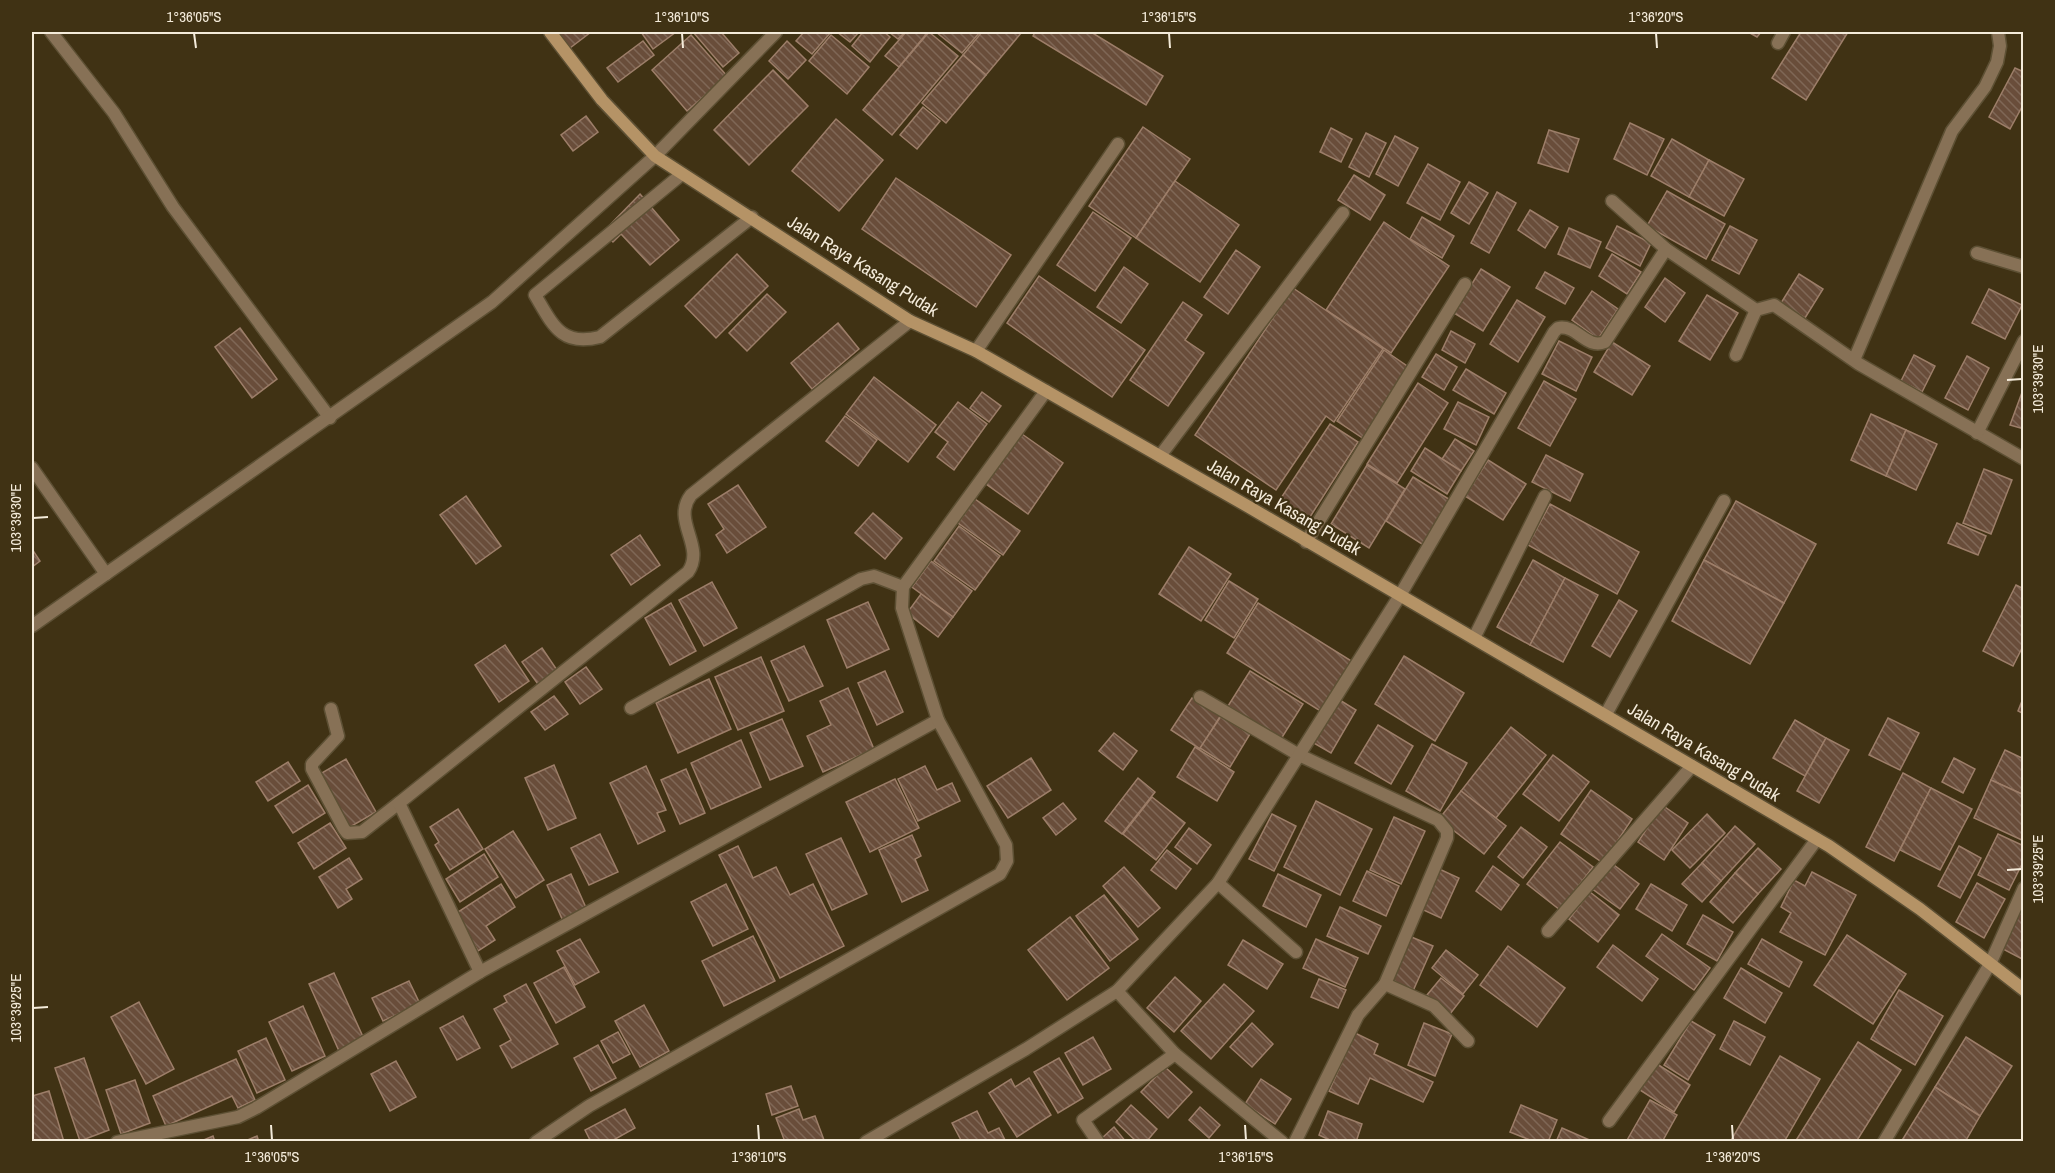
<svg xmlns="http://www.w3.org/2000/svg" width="2055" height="1173" viewBox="0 0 2055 1173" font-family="'Archivo Narrow',sans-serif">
<defs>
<pattern id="building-back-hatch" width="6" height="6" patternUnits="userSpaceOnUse" patternTransform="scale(1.5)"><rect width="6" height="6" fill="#694d3a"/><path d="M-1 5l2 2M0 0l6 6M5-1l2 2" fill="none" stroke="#7f6756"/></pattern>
</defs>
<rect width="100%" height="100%" fill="#403214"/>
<g fill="url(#building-back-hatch)" stroke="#9d7e69" stroke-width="1.5">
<polygon points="558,32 591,32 570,48"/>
<polygon points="641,32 676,32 653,49"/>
<polygon points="693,32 721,32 739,53 723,67"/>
<polygon points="804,32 831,32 812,54 796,41"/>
<polygon points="837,32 859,32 850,42"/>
<polygon points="863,32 884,32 890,37 870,62 852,46"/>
<polygon points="889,32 905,32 898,39"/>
<polygon points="906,32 928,32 899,67 885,56"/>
<polygon points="929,32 958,56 892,135 863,110"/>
<polygon points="936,32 980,32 962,53"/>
<polygon points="982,32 1022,32 986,75 963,55"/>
<polygon points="1035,32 1091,32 1163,76 1146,105 1033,36"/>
<polygon points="1748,32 1761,32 1757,37"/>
<polygon points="1801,32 1848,32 1806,100 1772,78"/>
<polygon points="691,35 727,76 687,111 652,70"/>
<polygon points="831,35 869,67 847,94 809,61"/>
<polygon points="643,41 654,55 618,82 607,68"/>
<polygon points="787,41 806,60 788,79 769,61"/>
<polygon points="963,55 986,75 946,123 922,103"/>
<polygon points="2015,68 2024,72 2024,103 2010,129 1989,117"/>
<polygon points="773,70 808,106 749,165 714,130"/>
<polygon points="923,107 940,121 917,149 900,135"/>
<polygon points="586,116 598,132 573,151 561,135"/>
<polygon points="836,119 883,160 839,211 792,171"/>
<polygon points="1630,123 1664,139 1647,175 1614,159"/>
<polygon points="1143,127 1190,159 1136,238 1089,206"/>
<polygon points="1331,128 1352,139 1341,162 1320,152"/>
<polygon points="1549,130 1579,139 1568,172 1538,163"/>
<polygon points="1366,133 1386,143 1369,177 1349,167"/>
<polygon points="1395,136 1418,148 1398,186 1376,174"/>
<polygon points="1672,139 1709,160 1689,197 1651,176"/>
<polygon points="1709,160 1744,179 1724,216 1689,197"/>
<polygon points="1428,164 1460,182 1440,220 1407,203"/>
<polygon points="1354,175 1385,195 1370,220 1338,200"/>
<polygon points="896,178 1011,255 976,307 862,229"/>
<polygon points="1175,181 1239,225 1200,282 1136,238"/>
<polygon points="1469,182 1488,193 1469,224 1451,213"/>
<polygon points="1667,191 1725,224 1706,259 1647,226"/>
<polygon points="1497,192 1516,203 1489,253 1471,243"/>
<polygon points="640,194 679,240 650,265 621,234 613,242 603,232"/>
<polygon points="1530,210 1558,227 1545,248 1518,230"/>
<polygon points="1093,212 1131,238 1095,291 1057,265"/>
<polygon points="1422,217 1454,236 1442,258 1410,239"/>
<polygon points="1384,222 1449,266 1391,353 1326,310"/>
<polygon points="1617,226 1651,243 1640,266 1606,248"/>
<polygon points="1730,226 1757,240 1739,274 1712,260"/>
<polygon points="1569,228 1601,242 1590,268 1558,254"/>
<polygon points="1236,250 1260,267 1228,314 1204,297"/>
<polygon points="737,254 768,286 716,338 685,306"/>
<polygon points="1612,254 1641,272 1627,294 1599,276"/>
<polygon points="1124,267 1148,284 1121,323 1097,307"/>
<polygon points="1481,269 1510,287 1483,331 1454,313"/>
<polygon points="1545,272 1574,288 1565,304 1536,288"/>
<polygon points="1799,274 1823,289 1805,318 1781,303"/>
<polygon points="1039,276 1145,350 1112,397 1007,323"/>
<polygon points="1665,278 1685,293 1665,322 1645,307"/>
<polygon points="1293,288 1383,349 1334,422 1326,416 1276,490 1195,435"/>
<polygon points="1989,289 2022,305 2005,339 1972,323"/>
<polygon points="1592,291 1618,309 1598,339 1572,320"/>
<polygon points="767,294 786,312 747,351 729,333"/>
<polygon points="1707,295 1738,313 1710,360 1679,341"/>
<polygon points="1517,300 1545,317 1518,362 1490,344"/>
<polygon points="1183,302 1202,315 1185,340 1204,353 1168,406 1130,380"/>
<polygon points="838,323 859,349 812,389 791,363"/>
<polygon points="240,328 277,379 252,398 215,347"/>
<polygon points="1451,331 1475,344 1465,363 1442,350"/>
<polygon points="1559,341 1592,357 1576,391 1542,374"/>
<polygon points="1612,342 1650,366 1632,395 1594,372"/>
<polygon points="1384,350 1410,368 1364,439 1337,421"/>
<polygon points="1436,354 1457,367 1444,390 1422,377"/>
<polygon points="1914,355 1935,366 1922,392 1901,381"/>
<polygon points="1967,356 1989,368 1968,410 1945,398"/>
<polygon points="1466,369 1506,393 1494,414 1453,390"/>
<polygon points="874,377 936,425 908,462 846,414"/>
<polygon points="1544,381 1576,399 1550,446 1518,428"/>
<polygon points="1418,383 1448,403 1397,483 1367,464"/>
<polygon points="2024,387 2024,429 2010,425"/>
<polygon points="982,392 1001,406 989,422 970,408"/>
<polygon points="958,402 987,424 954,470 937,457 948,442 935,432"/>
<polygon points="1458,402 1489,417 1476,445 1444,429"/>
<polygon points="1871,414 1906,430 1886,476 1851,460"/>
<polygon points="845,416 877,440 858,466 826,441"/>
<polygon points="1330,424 1358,442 1308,520 1279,501"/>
<polygon points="1906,430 1937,444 1916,490 1886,476"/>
<polygon points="1022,434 1063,463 1028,514 986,484"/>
<polygon points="1455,439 1474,451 1461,471 1442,459"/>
<polygon points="1425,448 1461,471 1447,494 1411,471"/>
<polygon points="1546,455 1583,474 1570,501 1532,482"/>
<polygon points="1488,460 1526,484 1503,520 1465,496"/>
<polygon points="1367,465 1405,489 1369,548 1331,524"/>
<polygon points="1984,469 2012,480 1991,534 1963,523"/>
<polygon points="1413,477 1452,501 1425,546 1386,521"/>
<polygon points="738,485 766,527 727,553 716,535 724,529 708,504"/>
<polygon points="466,496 501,546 476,564 440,515"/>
<polygon points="975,499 1020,531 1003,555 958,523"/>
<polygon points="1736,501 1816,544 1784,603 1704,560"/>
<polygon points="1550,504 1639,552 1617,594 1528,545"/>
<polygon points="873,513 902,538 885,559 855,533"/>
<polygon points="1957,523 1986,536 1978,555 1948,543"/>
<polygon points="959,526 1000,556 975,590 934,561"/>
<polygon points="640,535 660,565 631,585 611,555"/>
<polygon points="1189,547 1231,574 1201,621 1159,594"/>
<polygon points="32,549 40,561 32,567"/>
<polygon points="1533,560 1565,578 1530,645 1497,627"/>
<polygon points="1704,560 1784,603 1750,664 1672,621"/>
<polygon points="931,561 972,591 953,617 912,587"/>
<polygon points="1565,578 1598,595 1563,662 1530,645"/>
<polygon points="1229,581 1258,599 1234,638 1205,620"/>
<polygon points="712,582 737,628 704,646 679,600"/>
<polygon points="2016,585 2024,589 2024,644 2013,666 1983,651"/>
<polygon points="921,594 953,617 938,637 907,613"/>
<polygon points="1619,600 1637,611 1610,657 1592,646"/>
<polygon points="868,602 889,649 847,668 827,620"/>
<polygon points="671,603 696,651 670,665 645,618"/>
<polygon points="1258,603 1353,662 1322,712 1227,653"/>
<polygon points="505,645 529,681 499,702 475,665"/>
<polygon points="804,646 823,686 789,701 771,661"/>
<polygon points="542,648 559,673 540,687 522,662"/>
<polygon points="1404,656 1464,693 1435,741 1375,704"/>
<polygon points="761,657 784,711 738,730 715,677"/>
<polygon points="586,667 602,689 580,704 565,682"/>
<polygon points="885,671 903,712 877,725 858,683"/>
<polygon points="1250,671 1303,704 1281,739 1228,706"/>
<polygon points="709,679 731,729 678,753 656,703"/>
<polygon points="848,688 874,749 823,772 807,736 831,725 820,701"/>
<polygon points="554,696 568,714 545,730 531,712"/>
<polygon points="2024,696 2024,714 2018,711"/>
<polygon points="1192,698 1221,715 1200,749 1171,730"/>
<polygon points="1338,699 1356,710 1331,753 1312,742"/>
<polygon points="1221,716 1250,734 1230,767 1200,748"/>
<polygon points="1888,718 1919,733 1900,770 1869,755"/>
<polygon points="782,719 803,766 770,780 750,733"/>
<polygon points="1795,720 1826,738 1805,776 1773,758"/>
<polygon points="1378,725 1413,746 1391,784 1355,763"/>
<polygon points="1511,727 1546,755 1496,818 1461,791"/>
<polygon points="1114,733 1137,751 1123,770 1099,751"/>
<polygon points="1826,738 1849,750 1819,803 1797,791"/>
<polygon points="741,740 761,787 711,809 691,763"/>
<polygon points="1432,744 1467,763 1440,811 1406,791"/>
<polygon points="1195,747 1234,772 1217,801 1177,777"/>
<polygon points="2005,750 2024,759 2024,795 1991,780"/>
<polygon points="1553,755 1589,782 1559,821 1523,794"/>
<polygon points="1031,758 1051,790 1008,818 987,786"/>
<polygon points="1954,758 1975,769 1963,793 1942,782"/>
<polygon points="346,759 376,812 350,827 320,774"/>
<polygon points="288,762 300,781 268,801 256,782"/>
<polygon points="554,765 576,818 548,830 525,778"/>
<polygon points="646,766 666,810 657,813 665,831 638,844 610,783"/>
<polygon points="925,766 937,790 952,783 960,801 918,821 898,779"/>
<polygon points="686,769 705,813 680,824 661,780"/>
<polygon points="1903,773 1931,788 1894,861 1866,847"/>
<polygon points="1138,778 1155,792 1122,834 1105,821"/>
<polygon points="895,779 919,828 870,852 846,802"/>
<polygon points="1991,780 2024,795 2024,841 1974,818"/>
<polygon points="308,785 325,813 293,833 275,806"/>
<polygon points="1931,788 1972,809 1940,870 1900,850"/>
<polygon points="1591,790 1632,819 1603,863 1561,834"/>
<polygon points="1461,791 1506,826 1484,854 1439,819"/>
<polygon points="1152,797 1185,823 1156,860 1123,834"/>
<polygon points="1316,801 1372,829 1340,895 1284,867"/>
<polygon points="1063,803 1076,819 1056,835 1043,818"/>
<polygon points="1662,805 1688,823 1664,860 1638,842"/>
<polygon points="458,809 483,849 450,870 435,845 439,842 430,827"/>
<polygon points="1272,814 1296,826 1274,871 1249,859"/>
<polygon points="1707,814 1725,833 1690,868 1672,850"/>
<polygon points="1394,817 1425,831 1401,884 1370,870"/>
<polygon points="330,823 346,848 314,869 298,843"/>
<polygon points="1735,826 1755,844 1721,881 1702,863"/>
<polygon points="1521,827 1547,847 1523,878 1498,857"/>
<polygon points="1189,828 1211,845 1197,864 1175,847"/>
<polygon points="513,831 544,880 516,898 485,849"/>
<polygon points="600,834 618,872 589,885 571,848"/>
<polygon points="1998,834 2024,846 2024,860 2009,890 1978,875"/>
<polygon points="912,835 921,856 915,859 928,890 902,902 879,850"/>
<polygon points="841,838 867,894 832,910 806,854"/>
<polygon points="1560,842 1593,867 1560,910 1527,884"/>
<polygon points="738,846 753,878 776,867 790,895 813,884 844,946 780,978 719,855"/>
<polygon points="1959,846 1981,858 1960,898 1938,886"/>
<polygon points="1758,848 1781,869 1758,894 1735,873"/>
<polygon points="1167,850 1191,869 1176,889 1151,870"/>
<polygon points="484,854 498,877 460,902 446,879"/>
<polygon points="349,858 362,879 346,889 352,899 338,908 319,877"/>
<polygon points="1610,862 1639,884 1620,909 1591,888"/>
<polygon points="1702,863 1721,881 1702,902 1682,884"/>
<polygon points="1493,866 1519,885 1501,910 1476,891"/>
<polygon points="1124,867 1160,908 1138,927 1103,886"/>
<polygon points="1437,868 1459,878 1441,918 1419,908"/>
<polygon points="1367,871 1399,886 1386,916 1353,901"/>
<polygon points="1812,872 1856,895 1825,955 1780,932 1791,913 1781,907 1794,880 1805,886"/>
<polygon points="1735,873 1758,894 1733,923 1710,902"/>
<polygon points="571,874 587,910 563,921 547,885"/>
<polygon points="1278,874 1321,895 1306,927 1263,906"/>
<polygon points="1977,883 2005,899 1984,938 1956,922"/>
<polygon points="501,884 515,907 486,926 495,940 478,951 455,914"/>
<polygon points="726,884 748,929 713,946 691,902"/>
<polygon points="1651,884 1687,905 1672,931 1636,909"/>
<polygon points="1590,892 1619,915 1598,942 1569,919"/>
<polygon points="1104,895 1138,939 1110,961 1076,916"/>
<polygon points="2024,905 2024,960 2001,948"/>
<polygon points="1340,907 1381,926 1368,954 1327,936"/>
<polygon points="1703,915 1733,932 1717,961 1687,944"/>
<polygon points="1070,917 1109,968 1067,1000 1028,950"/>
<polygon points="1662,934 1710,968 1694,990 1646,956"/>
<polygon points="1847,935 1906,974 1873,1024 1814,985"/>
<polygon points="753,936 775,981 724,1006 702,961"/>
<polygon points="1409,936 1433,946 1413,991 1389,980"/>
<polygon points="580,939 599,972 575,985 557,951"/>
<polygon points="1316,939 1358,958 1345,987 1303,968"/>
<polygon points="1762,939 1802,962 1789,987 1748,964"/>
<polygon points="1243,940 1283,964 1267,989 1228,965"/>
<polygon points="1613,945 1658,979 1642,1001 1597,967"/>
<polygon points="1508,946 1565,988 1537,1027 1480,985"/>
<polygon points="1446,950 1478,975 1463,994 1432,968"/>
<polygon points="564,967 585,1007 556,1023 534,983"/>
<polygon points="1741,968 1782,993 1765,1023 1724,998"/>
<polygon points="334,973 364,1039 339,1051 309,984"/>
<polygon points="1175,977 1201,1001 1174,1032 1147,1008"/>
<polygon points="1441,978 1464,996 1450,1014 1427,995"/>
<polygon points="1319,979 1346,990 1338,1008 1311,997"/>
<polygon points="409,981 420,1004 383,1021 372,998"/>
<polygon points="526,984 558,1044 512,1068 500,1046 511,1040 494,1009 507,1002 504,996"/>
<polygon points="1224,984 1254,1011 1211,1059 1181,1031"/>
<polygon points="1899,990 1943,1016 1915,1065 1871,1039"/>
<polygon points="139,1002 174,1069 146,1084 111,1017"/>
<polygon points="644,1005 669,1051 640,1067 615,1021"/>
<polygon points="303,1006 325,1056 292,1071 269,1022"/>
<polygon points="463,1016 480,1048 457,1060 440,1028"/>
<polygon points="1691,1021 1715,1035 1688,1080 1664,1065"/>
<polygon points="1734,1021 1765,1037 1750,1065 1720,1049"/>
<polygon points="1252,1023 1273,1044 1252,1067 1230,1047"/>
<polygon points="1424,1023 1452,1034 1435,1076 1408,1065"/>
<polygon points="618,1032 630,1054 613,1063 601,1041"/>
<polygon points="1355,1033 1378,1044 1374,1054 1433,1082 1423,1102 1370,1078 1358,1104 1329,1091"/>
<polygon points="1093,1037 1111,1069 1083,1085 1065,1053"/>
<polygon points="1966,1037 2012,1066 1980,1116 1935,1087"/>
<polygon points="266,1038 285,1080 257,1093 238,1051"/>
<polygon points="1858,1042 1901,1070 1856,1142 1795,1142"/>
<polygon points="598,1045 616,1078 591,1091 574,1058"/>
<polygon points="1780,1056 1820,1079 1784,1142 1730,1142"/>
<polygon points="84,1058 109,1130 80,1141 55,1068"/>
<polygon points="1059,1058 1083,1098 1058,1113 1034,1072"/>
<polygon points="236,1059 255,1100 238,1108 232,1096 166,1126 153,1096"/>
<polygon points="396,1061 416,1097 390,1111 371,1074"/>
<polygon points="1657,1064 1690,1085 1674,1112 1640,1090"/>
<polygon points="1165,1067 1192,1092 1168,1118 1141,1092"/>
<polygon points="1029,1078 1051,1115 1017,1137 989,1093 1011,1079 1015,1087"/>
<polygon points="1261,1079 1291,1099 1275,1124 1245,1104"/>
<polygon points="135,1080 150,1123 121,1134 106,1090"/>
<polygon points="791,1086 798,1106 772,1115 766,1094"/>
<polygon points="1935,1087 1980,1116 1965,1142 1901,1142"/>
<polygon points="49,1091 64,1142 32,1142 32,1096"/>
<polygon points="1650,1100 1677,1115 1662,1142 1626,1142"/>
<polygon points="1131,1105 1157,1129 1146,1142 1137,1142 1116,1122"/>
<polygon points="1521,1105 1557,1120 1548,1142 1535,1142 1510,1132"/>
<polygon points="1200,1107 1220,1125 1209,1138 1189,1120"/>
<polygon points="625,1109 635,1128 610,1142 591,1142 585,1130"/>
<polygon points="799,1109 803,1120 815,1116 824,1140 785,1142 776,1118"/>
<polygon points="977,1111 988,1133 999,1128 1006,1142 962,1142 952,1123"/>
<polygon points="1328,1111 1362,1124 1356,1142 1334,1142 1319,1135"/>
<polygon points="1114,1127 1126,1142 1104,1142 1101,1139"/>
<polygon points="1562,1128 1594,1142 1556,1142"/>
<polygon points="213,1136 215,1142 199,1142"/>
<polygon points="257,1136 259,1142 243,1142"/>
</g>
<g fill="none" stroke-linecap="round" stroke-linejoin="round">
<g stroke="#5d5034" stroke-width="15">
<g id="lane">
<path d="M682 174 535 295C553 325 561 347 600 337L752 217"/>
<polyline points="976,351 1118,144"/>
<polyline points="1160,456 1343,213"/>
<polyline points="1474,638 1545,496"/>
</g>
</g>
<g stroke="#5d5034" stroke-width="15">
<g id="street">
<polyline points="51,32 114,113 173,207 330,418"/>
<polyline points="1778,43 1784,32"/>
<polyline points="1612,201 1666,249 1756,310"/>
<polyline points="1977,253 2024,267"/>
<polyline points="1736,355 1756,310 1774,305 1859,364 2024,459"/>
<polyline points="1854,360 1952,131 1985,87 1997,62 2000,46 1998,32"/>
<polyline points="1977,433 2024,341"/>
<polyline points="32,468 106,574"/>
<polyline points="1306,542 1465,284"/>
<polyline points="32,626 492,302 655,156 776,32"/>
<polyline points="1200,697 1299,755 1438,820 1447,831 1447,838 1385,984 1358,1015 1295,1142"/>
<polyline points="631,708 861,579 874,576 903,587"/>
<polyline points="331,709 338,736 312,764 312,769 344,829 347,833 362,832 399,803"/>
<polyline points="1606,714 1724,501"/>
<polyline points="1218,883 1296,952"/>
<polyline points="1548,931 1692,766"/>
<path d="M480 972 399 803 688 572C706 546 671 521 691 495L910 321"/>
<polyline points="1385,984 1434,1006 1468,1041"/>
<polyline points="1117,991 1175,1054 1282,1142"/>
<polyline points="1609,1121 1817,839"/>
<polyline points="117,1142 238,1117 256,1108 480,972 938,720"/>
<polyline points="536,1142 589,1106 1000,874 1007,861 1006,845 938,720 902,608 903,587 1046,391"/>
<path d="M866 1142 1026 1049 1117 991 1218 883 1399 597 1554 332 1558 328C1577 324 1586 350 1605 342L1666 249"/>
<polyline points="1098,1142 1083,1120 1175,1054"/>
<polyline points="1884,1142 1990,964 2024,888"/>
</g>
</g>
<g stroke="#5d5034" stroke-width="15">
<polyline id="secondary" points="550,32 602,100 655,156 910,321 976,351 1249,507 1829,846 1920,909 2024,990"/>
</g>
<use href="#lane" stroke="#877156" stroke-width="12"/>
<use href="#street" stroke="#877156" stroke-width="12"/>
<use href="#secondary" stroke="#b59366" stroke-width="12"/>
</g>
<path fill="none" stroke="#f4ebda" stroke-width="2" d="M194 33 196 48M682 33 683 48M1169 33 1170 48M1656 33 1657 48M2007 380 2022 379M33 518 48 517M2007 870 2022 869M33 1008 48 1007M271 1125 272 1140M758 1125 759 1140M1245 1125 1246 1140M1732 1125 1733 1140"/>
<g text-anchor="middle" stroke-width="4.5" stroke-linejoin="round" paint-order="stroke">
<g font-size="18" fill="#f4ebda" stroke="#403214">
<text transform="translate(863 266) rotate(32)" y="6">Jalan Raya Kasang Pudak</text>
<text transform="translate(1284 507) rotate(30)" y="6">Jalan Raya Kasang Pudak</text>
<text transform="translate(1704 752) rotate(31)" y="6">Jalan Raya Kasang Pudak</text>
</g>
</g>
<rect width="2055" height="1173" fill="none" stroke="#403214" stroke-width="66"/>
<rect x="33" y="33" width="1989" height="1107" fill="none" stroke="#f4ebda" stroke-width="2"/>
<g font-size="15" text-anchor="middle" fill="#f4ebda">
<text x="194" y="22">1°36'05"S</text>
<text x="682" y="22">1°36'10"S</text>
<text x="1169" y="22">1°36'15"S</text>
<text x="1656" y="22">1°36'20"S</text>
<text transform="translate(2038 379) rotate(-90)" y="5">103°39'30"E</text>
<text transform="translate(16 518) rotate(-90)" y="5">103°39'30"E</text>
<text transform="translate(2038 869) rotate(-90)" y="5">103°39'25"E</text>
<text transform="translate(16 1008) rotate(-90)" y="5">103°39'25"E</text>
<text x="272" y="1162">1°36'05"S</text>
<text x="759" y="1162">1°36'10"S</text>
<text x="1246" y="1162">1°36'15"S</text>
<text x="1733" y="1162">1°36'20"S</text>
</g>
</svg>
